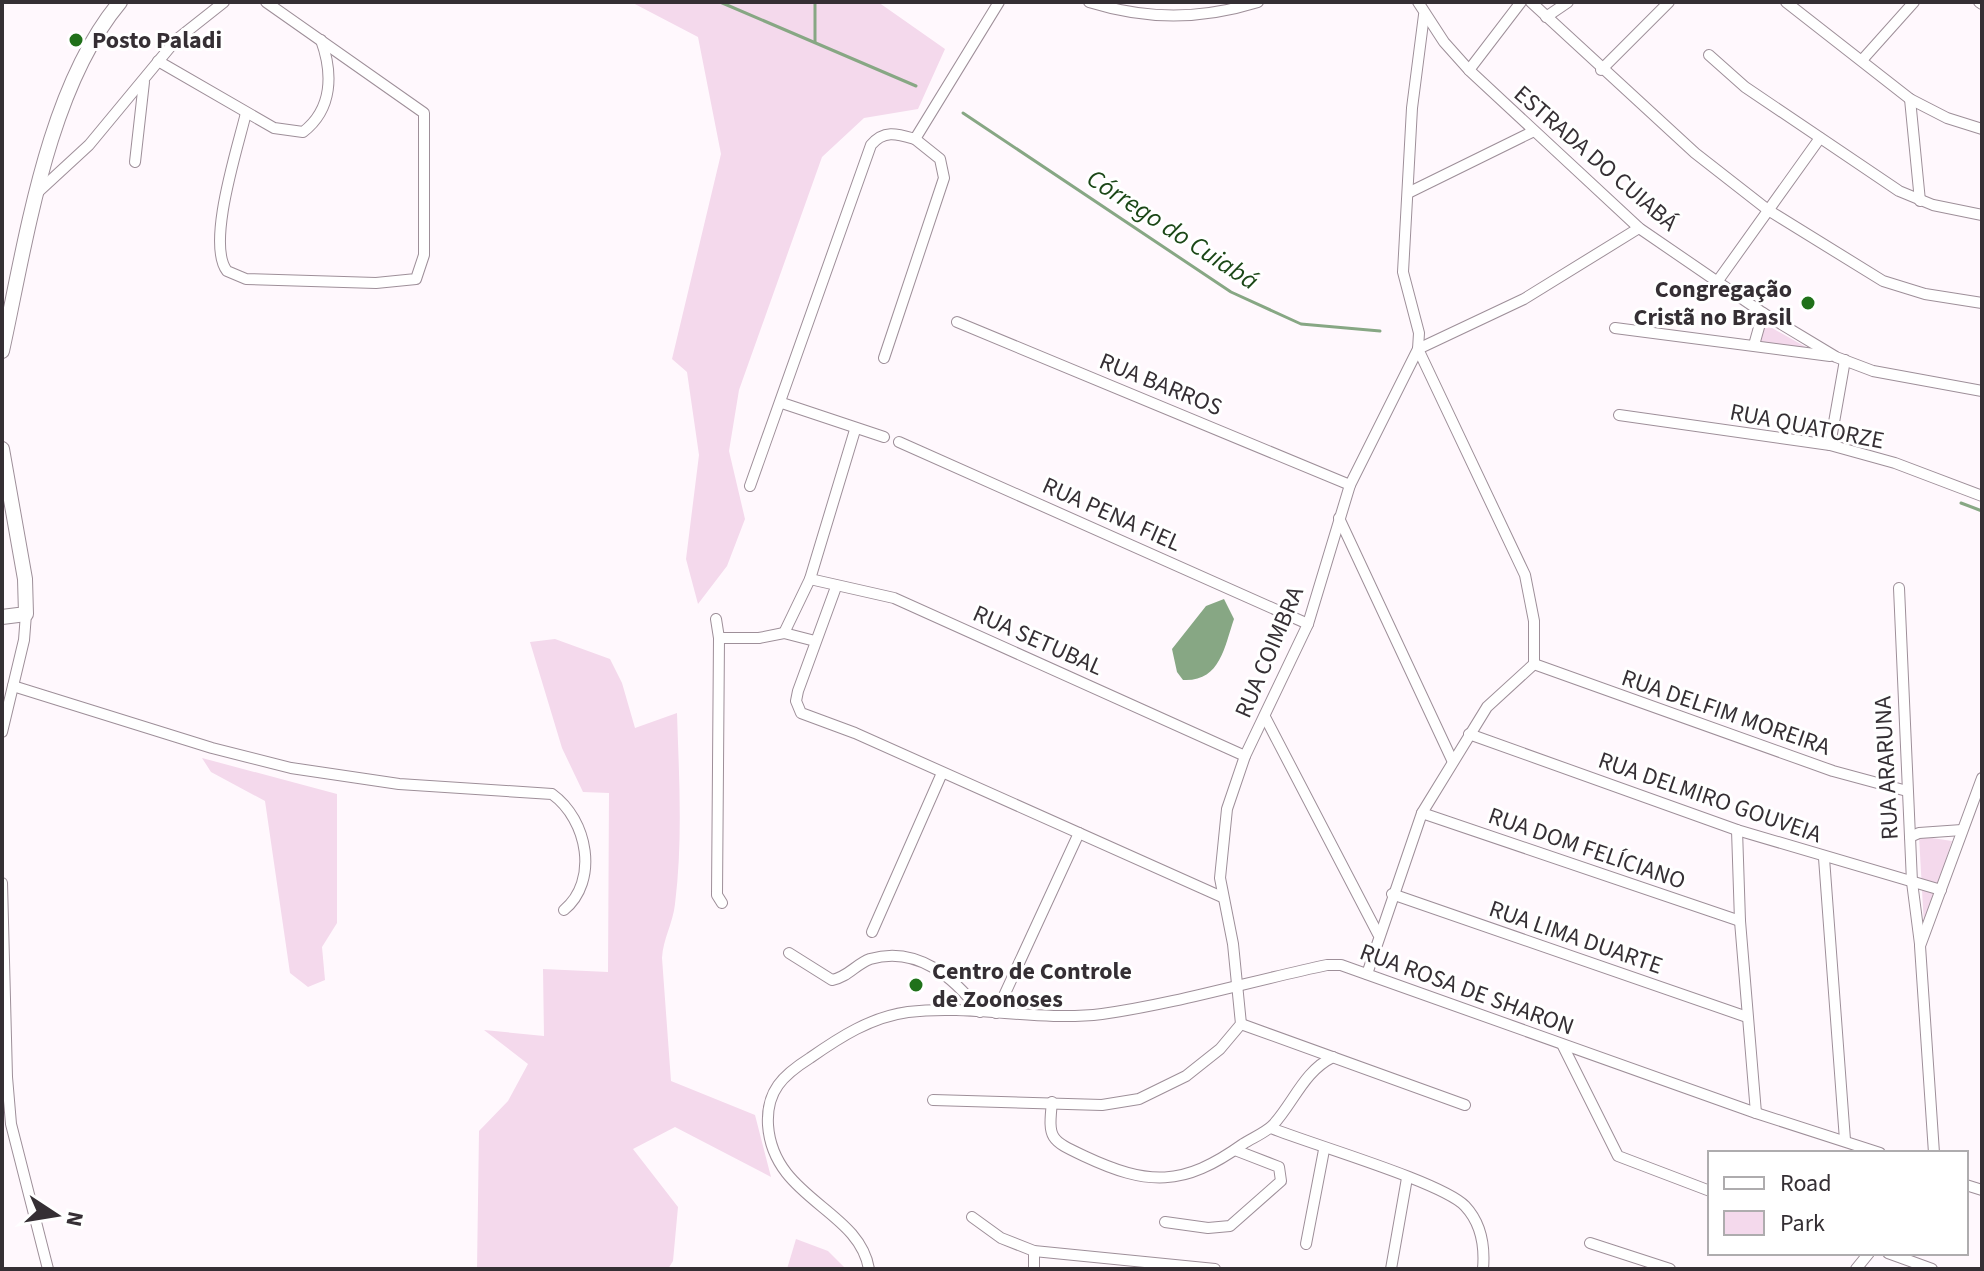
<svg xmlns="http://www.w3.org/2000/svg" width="1984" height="1271" viewBox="0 0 1984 1271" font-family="'Source Sans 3',sans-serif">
<rect width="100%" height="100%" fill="#fff8fd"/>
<g fill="#f4d9ec">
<polygon points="631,2 878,2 945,49 918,109 864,118 822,157 739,390 729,451 745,519 727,566 698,604 686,559 699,455 687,372 672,359 721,154 698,37"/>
<polygon points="1765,324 1813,351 1759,344"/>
<path d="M555 639 610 659 622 683 635 728 677 713C679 777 683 840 675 904 673 923 663 939 662 958L671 1081 755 1115 771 1177 675 1127 633 1149 678 1207 673 1261 668 1269H477L479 1131 508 1101 528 1064 484 1030 544 1036 543 969 608 972 609 793 583 792 562 748 530 642Z"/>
<polygon points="202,758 337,794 337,923 322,947 325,980 308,987 290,973 265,801 211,772"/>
<polygon points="1919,836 1952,841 1924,926"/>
<polygon points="796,1239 828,1251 846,1269 787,1269"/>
</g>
<path fill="#87a784" d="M1224 599 1234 619C1224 648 1220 682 1183 680L1177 672 1172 649 1206 606Z"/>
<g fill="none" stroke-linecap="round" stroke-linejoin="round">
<g stroke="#87a784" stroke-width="3">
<polyline points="720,2 916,86"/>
<polyline points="815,42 815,2"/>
<polyline points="963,113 1231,292 1301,324 1380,331"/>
<polyline points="1961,503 1982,511"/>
</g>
<g stroke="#9e8f99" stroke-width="12">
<g id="minor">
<path d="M1089 2C1147 20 1200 20 1258 2"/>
<polyline points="1418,2 1444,42 1469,70 1639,228 1763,313 1836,357 1873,371 1982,391"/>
<polyline points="1531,2 1695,153 1768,210 1883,281 1925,294 1982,303"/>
<polyline points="1786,2 1910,99 1947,118 1982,129"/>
<polyline points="1979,2 1982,4"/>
<polyline points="1546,17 1568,2"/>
<polyline points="1709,55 1745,87 1899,191 1933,205 1982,215"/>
<polyline points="1863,59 1914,2"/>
<path d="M158 61 274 128 303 132C333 109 333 73 321 40"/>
<polyline points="1469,70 1521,2"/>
<polyline points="1601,70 1669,2"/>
<polyline points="1910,99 1920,201"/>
<path d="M246 113C238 147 206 244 227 271L246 279 376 283 416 279 424 255V113L266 2"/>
<polyline points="135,162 144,82"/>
<polyline points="38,192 89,145 176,40 224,2"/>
<polyline points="1410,192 1532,132"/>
<polyline points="1717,282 1820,138"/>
<polyline points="957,322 1350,485"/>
<polyline points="1615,328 1830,356"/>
<polyline points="1754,345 1763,313"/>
<polyline points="1418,349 1524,299 1639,228"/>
<polyline points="884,358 944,178 940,159 915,139"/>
<polyline points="782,403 884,437"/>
<polyline points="1619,415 1830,445 1895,463 1982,496"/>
<polyline points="899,442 1308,624"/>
<polyline points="1830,445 1845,360"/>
<path d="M750 486 871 145C884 129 898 134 915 139L999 2"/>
<polyline points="1339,518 1452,760"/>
<polyline points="810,579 894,598 1245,756"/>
<polyline points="836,587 798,691 796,701 801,713 855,733 1222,897"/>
<polyline points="1899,588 1912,882 1920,944"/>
<polyline points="716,619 719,638 717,895 722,903"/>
<polyline points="784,633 810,579 855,430"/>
<polyline points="719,638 759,638 784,633 815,641"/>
<polyline points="1534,664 1833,771 1907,791"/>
<path d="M13 686 212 748 291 768 399 784 552 794C588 820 599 881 564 910"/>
<polyline points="1265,717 1378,934"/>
<polyline points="2,732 24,640 26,614"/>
<polyline points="1469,734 1737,830 1941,890"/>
<polyline points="1422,813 1740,921"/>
<polyline points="1737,830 1740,921 1756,1113"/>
<polyline points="1910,837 1919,833 1962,830"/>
<polyline points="1824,858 1845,1140"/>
<polyline points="2,883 7,1077 11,1124 48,1269"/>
<polyline points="1392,894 1747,1017"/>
<polyline points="872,932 942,773"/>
<path d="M789 953 832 980C848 977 856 964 870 959 917 945 955 978 980 1012"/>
<polyline points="1367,974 1422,813 1487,707 1534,664 1534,621 1525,575 1418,349"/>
<polyline points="996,1013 1079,833"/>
<polyline points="1241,1024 1465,1105"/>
<polyline points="1563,1046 1618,1156 1710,1191"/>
<polyline points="933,1100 1102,1105 1139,1099 1186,1076 1220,1049 1241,1024 1233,944 1220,878 1227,809 1245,756 1308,624 1350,485 1418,349 1419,333 1403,272 1412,108 1424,15"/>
<path d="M1052 1102C1048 1139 1050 1140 1084 1156 1148 1186 1183 1187 1243 1144 1252 1138 1265 1133 1273 1125 1294 1102 1304 1071 1333 1057"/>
<path d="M1271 1128C1310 1144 1442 1182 1465 1206 1481 1223 1485 1246 1483 1269"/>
<polyline points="1934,1153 1920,946 1982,778"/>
<polyline points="1966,1185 1982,1190"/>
<polyline points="972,1217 1001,1238 1034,1251 1215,1269"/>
<polyline points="1165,1222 1208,1228 1230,1226 1281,1181 1279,1167 1235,1150"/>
<polyline points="1590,1243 1670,1269"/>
<polyline points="1306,1244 1324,1150"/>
<polyline points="1888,1253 1932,1269"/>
<path d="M869 1269C859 1209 773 1199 768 1125 766 1091 783 1075 810 1058 840 1037 871 1017 908 1012 972 1004 1038 1022 1102 1014 1175 1004 1255 980 1327 965H1341L1756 1113 1880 1153"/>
<polyline points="1034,1269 1034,1251"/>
<polyline points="1391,1269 1407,1178"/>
<polyline points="1856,1269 1869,1253"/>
</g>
</g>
<g stroke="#9e8f99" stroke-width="16">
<g id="major">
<path d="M2 351C26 242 47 89 120 2"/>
<polyline points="2,449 25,579 26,614 2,617"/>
</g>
</g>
<use href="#minor" stroke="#fff" stroke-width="10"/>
<use href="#major" stroke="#fff" stroke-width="14"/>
</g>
<g fill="#20711a" stroke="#fff" stroke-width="3">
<circle cx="76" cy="40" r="8"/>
<circle cx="1808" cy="303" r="8"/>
<circle cx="916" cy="985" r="8"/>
</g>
<g text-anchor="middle" stroke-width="6" stroke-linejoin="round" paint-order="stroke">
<g font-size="24" font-weight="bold" fill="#352f34" stroke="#fff" text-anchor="start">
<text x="92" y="48">Posto Paladi</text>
<text x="1792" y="297" text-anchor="end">Congregação<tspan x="1792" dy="28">Cristã no Brasil</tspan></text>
<text x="932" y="979">Centro de Controle<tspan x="932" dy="28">de Zoonoses</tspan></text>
</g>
<g font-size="24" fill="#352f34" stroke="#fff">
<text transform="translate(1596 158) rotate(41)" y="8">ESTRADA DO CUIABÁ</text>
<text transform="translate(1161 384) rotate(22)" y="8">RUA BARROS</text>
<text transform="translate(1807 426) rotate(11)" y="8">RUA QUATORZE</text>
<text transform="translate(1112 514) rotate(24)" y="8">RUA PENA FIEL</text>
<text transform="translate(1038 640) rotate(24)" y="8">RUA SETUBAL</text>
<text transform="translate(1269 652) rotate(-67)" y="8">RUA COIMBRA</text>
<text transform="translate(1726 712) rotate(19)" y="8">RUA DELFIM MOREIRA</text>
<text transform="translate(1886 768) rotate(-93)" y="8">RUA ARARUNA</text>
<text transform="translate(1710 797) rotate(19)" y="8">RUA DELMIRO GOUVEIA</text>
<text transform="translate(1587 848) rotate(19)" y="8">RUA DOM FELÍCIANO</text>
<text transform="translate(1576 937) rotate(19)" y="8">RUA LIMA DUARTE</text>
<text transform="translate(1467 989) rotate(20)" y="8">RUA ROSA DE SHARON</text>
</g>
<g font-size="26" font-style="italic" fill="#1a4716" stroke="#fff">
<text transform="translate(1173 229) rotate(33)" y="9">Córrego do Cuiabá</text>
</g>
</g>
<rect width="1984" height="1271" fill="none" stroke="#352f34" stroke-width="8"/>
<rect x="1708" y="1151" width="260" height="104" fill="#ffffff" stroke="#aeacae" stroke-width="2"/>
<rect x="1724" y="1177" width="40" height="12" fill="#ffffff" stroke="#aeacae" stroke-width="2"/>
<text x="1780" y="1191" font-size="24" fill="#352f34">Road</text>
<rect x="1724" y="1211" width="40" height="24" fill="#f4d9ec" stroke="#aeacae" stroke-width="2"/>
<text x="1780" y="1231" font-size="24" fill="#352f34">Park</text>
<g transform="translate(56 1215) rotate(102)" stroke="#ffffff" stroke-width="6" paint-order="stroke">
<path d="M0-6L14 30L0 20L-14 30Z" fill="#352f34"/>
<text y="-12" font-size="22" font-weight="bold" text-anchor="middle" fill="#352f34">N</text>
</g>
</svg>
